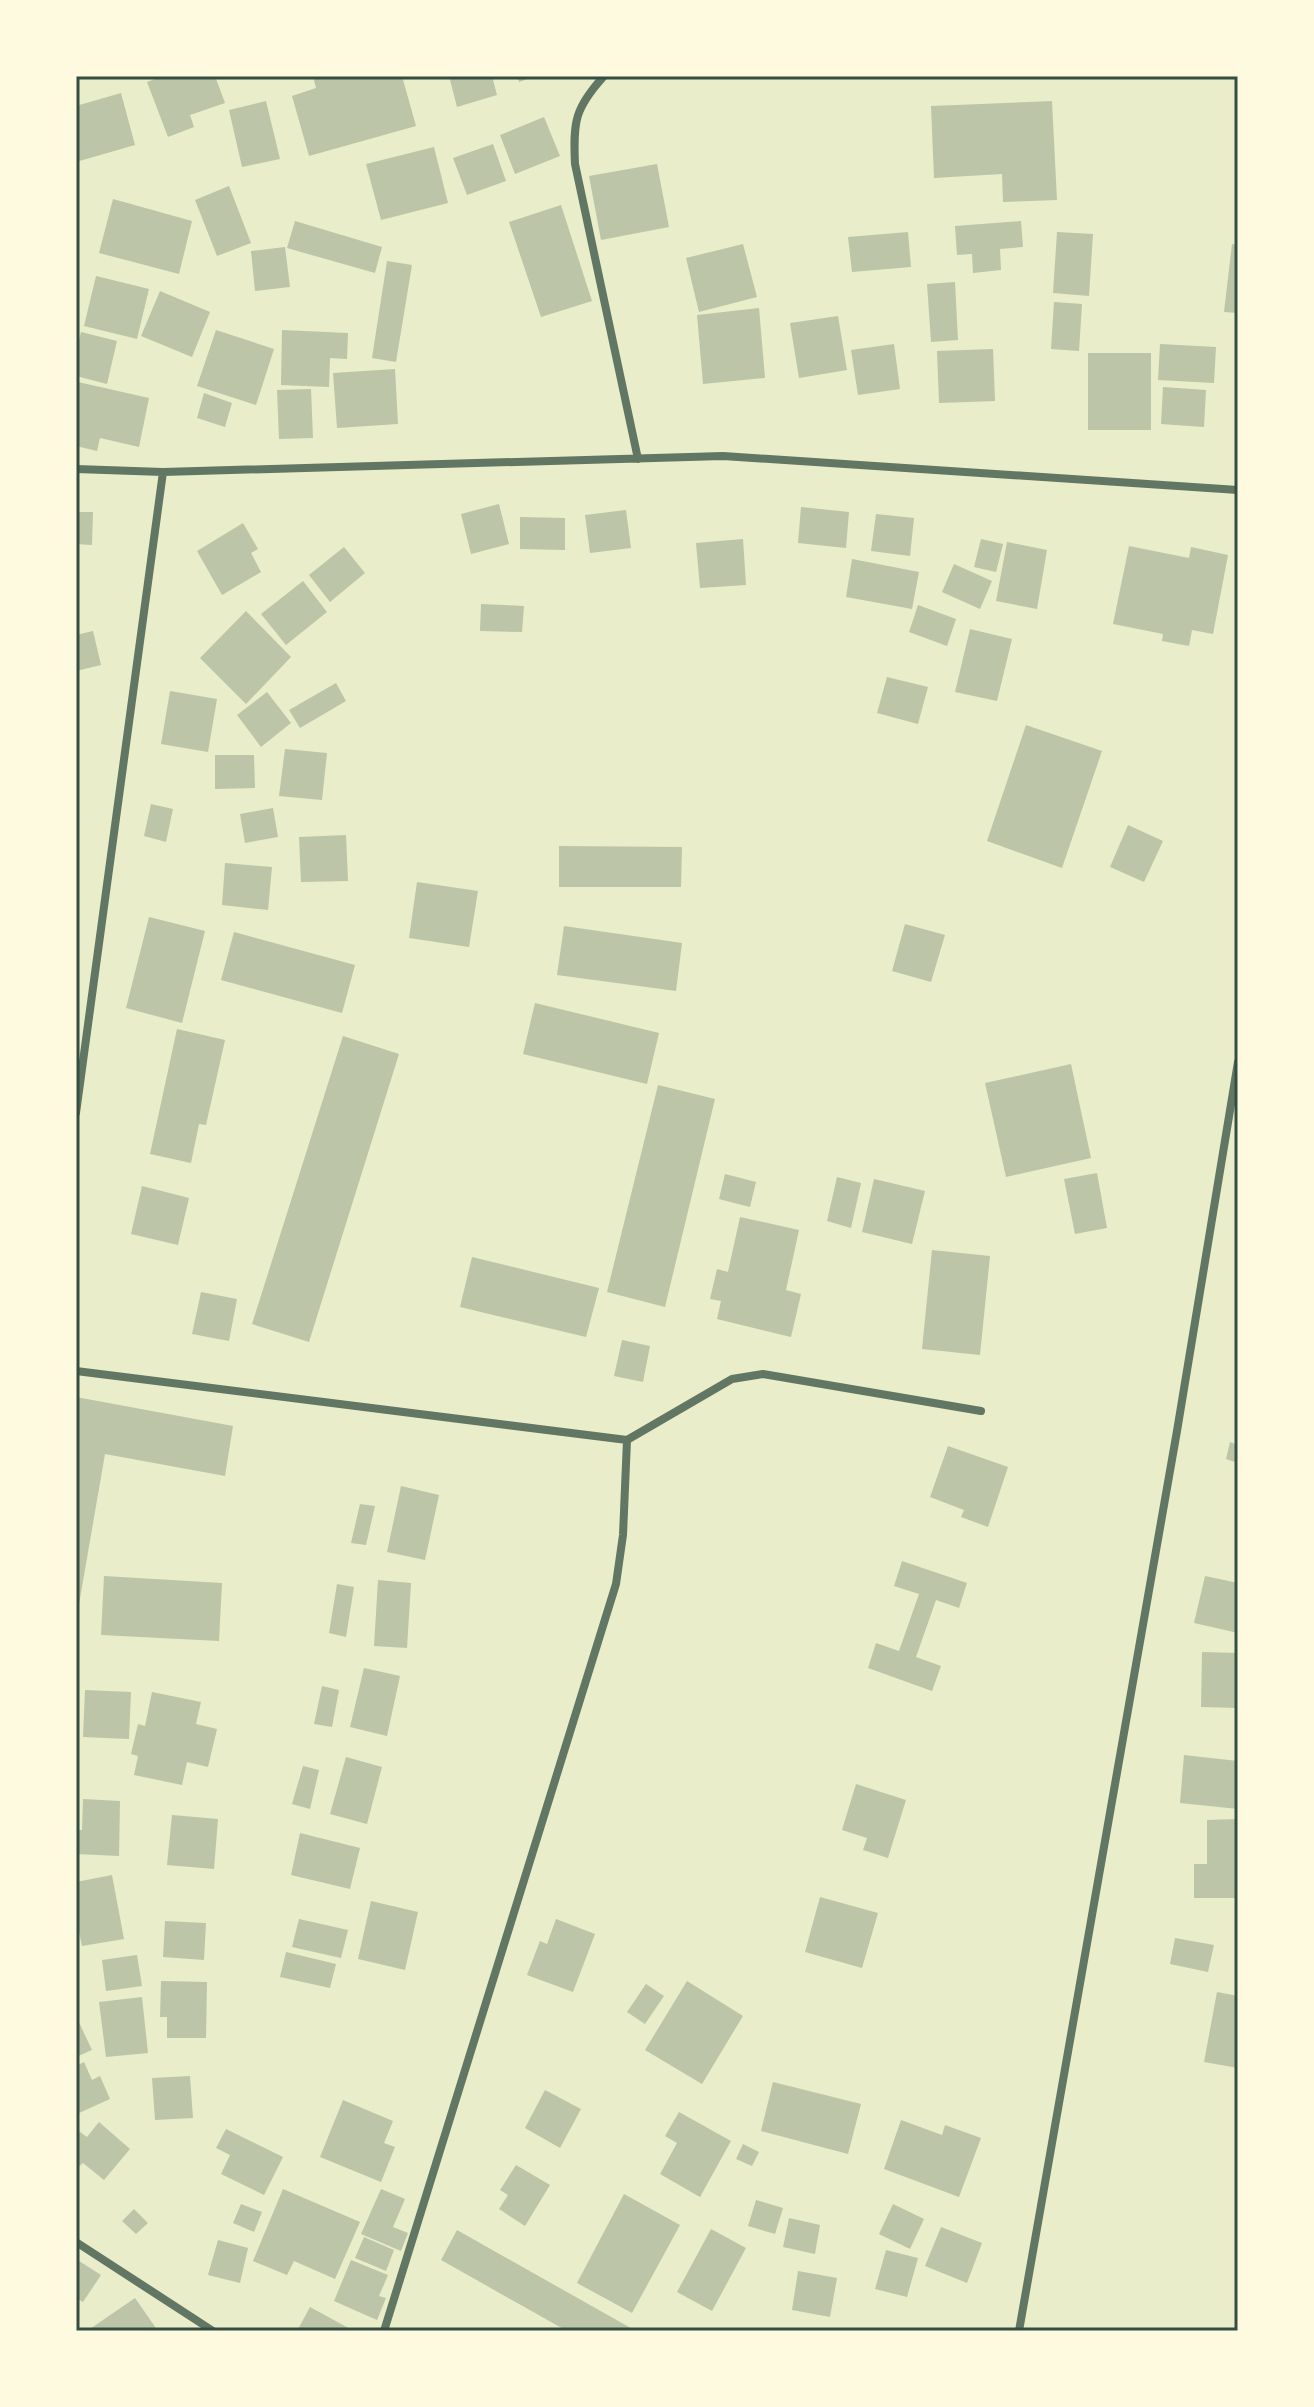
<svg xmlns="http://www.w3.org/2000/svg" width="1314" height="2407" font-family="Poppins,sans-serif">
	<rect width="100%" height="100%" fill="#e9edc9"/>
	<!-- building -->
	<path fill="#bcc5a7" d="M163 76H215L225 103 190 115 194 127 168 137 147 82Z
		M313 76H402L416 126 309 156 292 96 316 88Z
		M449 76H492L497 95 457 107Z
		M517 76H536L519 82Z
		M121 93 135 145 76 162V106Z
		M266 101 280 159 242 167 229 110Z
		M1052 101 1057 200 1003 202 1002 174 934 178 931 106Z
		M544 117 560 156 515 174 500 135Z
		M493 144 506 181 467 195 453 158Z
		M434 147 448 203 381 220 366 164Z
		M657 164 669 227 601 240 589 176Z
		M229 186 251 243 217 256 195 200Z
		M113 199 192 221 179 274 99 253Z
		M561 205 592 301 541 317 509 222Z
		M295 221 382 247 375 273 287 248Z
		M1021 221 1023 247 1000 249 1001 270 973 273 972 254 957 255 955 226Z
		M908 232 911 267 852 272 848 237Z
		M1057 232 1093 234 1089 296 1053 293Z
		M743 244 757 297 699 312 686 258Z
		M1232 244 1238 245V313L1224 312Z
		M285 247 290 287 255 291 251 251Z
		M387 261 412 265 396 362 372 358Z
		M96 276 149 289 137 339 84 326Z
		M955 282 958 340 931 342 927 284Z
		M160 291 210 312 192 357 141 336Z
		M1054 302 1082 304 1079 351 1051 349Z
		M759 308 765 378 703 384 697 315Z
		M838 316 847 370 799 378 790 323Z
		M216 330 274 349 256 405 197 386Z
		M282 330 348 333 347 359 330 358 329 387 281 385Z
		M81 332 117 341 107 384 76 376V353Z
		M894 344 900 389 858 395 851 350Z
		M1160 344 1216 347 1214 383 1158 380Z
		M993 349 995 401 939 403 937 351Z
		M1088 353H1151V430H1088Z
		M395 369 398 424 337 428 333 373Z
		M78 382 149 398 139 447 100 438 97 451 76 446Z
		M1163 387 1206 390 1204 427 1161 424Z
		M311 389 313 438 279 439 277 390Z
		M204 393 232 403 225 427 197 418Z
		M499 504 509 544 471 554 461 514Z
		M801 507 849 512 846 548 798 543Z
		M626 510 631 548 590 553 585 515Z
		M76 512H93L92 545 76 544Z
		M876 514 914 518 910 556 871 551Z
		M520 517 565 518V550L520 549Z
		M243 523 258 549 251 553 261 572 222 595 197 551Z
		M743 539 746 585 700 588 696 543Z
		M981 539 1003 544 996 572 974 567Z
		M1007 542 1047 550 1037 609 996 601Z
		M1129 546 1189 558 1191 547 1228 555 1213 634 1192 630 1189 646 1162 641 1163 634 1113 624Z
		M344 547 365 573 330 602 309 575Z
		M852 559 919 572 912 609 846 597Z
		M954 564 992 581 980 609 942 592Z
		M303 581 327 612 286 645 261 614Z
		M481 604 524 606 522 632 480 631Z
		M918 605 956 619 947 646 909 632Z
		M246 611 291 657 246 704 200 658Z
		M970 629 1012 639 997 701 955 692Z
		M93 631 101 665 76 671V635Z
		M887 677 928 687 918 724 877 713Z
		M336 683 346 701 300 728 289 710Z
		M170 691 217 699 208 752 161 744Z
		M267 692 291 723 261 747 237 715Z
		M1026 725 1102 751 1062 868 987 841Z
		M285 749 327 753 322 800 279 796Z
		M215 755H254L255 788 215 789Z
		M151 804 173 809 166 842 144 836Z
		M273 808 278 837 245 843 240 814Z
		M1128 825 1163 841 1144 882 1110 867Z
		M346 835 348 881 301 882 299 837Z
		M559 846 682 847 681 887H559Z
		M225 863 272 867 268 910 222 905Z
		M417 882 478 891 469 947 409 938Z
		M149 917 205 931 182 1023 126 1008Z
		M905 924 945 935 931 982 892 971Z
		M564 926 682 943 676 991 557 975Z
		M234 932 355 965 342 1013 221 980Z
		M535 1003 659 1033 647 1084 523 1054Z
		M177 1029 225 1040 206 1125 199 1124 191 1163 150 1154Z
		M343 1036 399 1054 309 1342 252 1324Z
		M1071 1064 1091 1158 1006 1177 985 1083Z
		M658 1085 715 1099 665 1307 607 1292Z
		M1097 1173 1107 1228 1075 1234 1064 1179Z
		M725 1174 756 1182 750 1207 719 1199Z
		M837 1177 861 1183 851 1228 827 1221Z
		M874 1179 925 1191 912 1244 862 1232Z
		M142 1186 189 1198 178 1245 131 1234Z
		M740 1217 799 1230 786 1290 801 1294 791 1337 717 1319 721 1301 710 1299 717 1269 728 1272Z
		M932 1250 990 1256 980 1355 922 1349Z
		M472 1257 599 1288 586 1337 460 1307Z
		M201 1292 237 1299 229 1341 192 1334Z
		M622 1340 650 1346 643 1382 614 1376Z
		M76 1397 233 1426 225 1476 105 1454 78 1610Z
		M1230 1442 1238 1445V1463L1226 1459Z
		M948 1446 1008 1467 988 1527 961 1517 964 1510 930 1497Z
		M401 1486 439 1495 425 1560 387 1552Z
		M360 1504 375 1506 366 1545 351 1543Z
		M902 1561 967 1583 959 1608 936 1600 916 1657 941 1666 932 1691 868 1668 876 1643 899 1651 919 1594 894 1586Z
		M104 1576 222 1583 219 1641 101 1635Z
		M1205 1576 1238 1583V1633L1194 1623Z
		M378 1580 411 1583 407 1648 374 1646Z
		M337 1584 354 1587 346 1637 329 1633Z
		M1202 1652 1238 1653V1708L1201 1707Z
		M364 1668 400 1676 387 1736 350 1727Z
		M322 1686 339 1690 332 1727 314 1724Z
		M85 1690 131 1692 129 1739 83 1737Z
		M152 1692 201 1702 196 1724 217 1729 208 1767 187 1762 182 1785 134 1775 138 1756 131 1754 138 1724 145 1726Z
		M1184 1755 1238 1761V1809L1180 1803Z
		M346 1757 382 1767 367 1824 330 1814Z
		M303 1766 319 1770 310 1809 292 1804Z
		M856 1784 906 1800 888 1858 863 1850 867 1838 842 1830Z
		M83 1799 120 1801 119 1856 76 1854V1830H82Z
		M172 1815 218 1819 214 1869 167 1865Z
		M1238 1819V1898H1194V1864H1207V1820Z
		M300 1833 360 1848 350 1889 291 1875Z
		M112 1875 124 1939 82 1946 76 1917V1882Z
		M820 1897 878 1913 862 1968 805 1952Z
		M371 1901 418 1912 405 1970 358 1959Z
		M299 1919 348 1930 341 1958 292 1947Z
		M556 1919 595 1934 573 1992 527 1975 540 1941 547 1944Z
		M165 1921 206 1923 204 1960 163 1957Z
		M1175 1938 1214 1945 1208 1972 1170 1964Z
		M286 1952 336 1964 330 1988 280 1977Z
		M137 1955 142 1986 106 1991 102 1960Z
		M161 1981 207 1982 206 2038H167V2017H160Z
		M687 1981 743 2016 702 2084 645 2050Z
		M646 1984 664 1996 645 2024 627 2012Z
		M1217 1992 1238 1996V2068L1204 2062Z
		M142 1997 148 2053 106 2057 99 2002Z
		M76 2016 92 2050 76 2057Z
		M84 2062 92 2080 100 2076 110 2099 79 2113 76 2066Z
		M190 2076 193 2118 155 2120 152 2078Z
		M773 2082 861 2104 848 2154 761 2131Z
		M545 2090 581 2109 560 2148 525 2128Z
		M343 2100 393 2121 384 2143 395 2147 381 2182 320 2157Z
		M679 2112 731 2141 700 2197 660 2174 677 2143 665 2136Z
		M901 2120 942 2135 945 2125 981 2138 959 2197 884 2169Z
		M99 2122 130 2149 104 2180 83 2163 76 2169V2129L87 2137Z
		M226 2129 283 2157 264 2195 221 2174 230 2155 216 2148Z
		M743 2144 759 2152 752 2166 736 2159Z
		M516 2165 550 2185 525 2226 499 2209 508 2195 500 2190Z
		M283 2189 360 2222 335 2279 294 2261 287 2275 253 2261Z
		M381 2189 405 2199 393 2227 408 2233 401 2251 361 2234Z
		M624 2194 680 2225 632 2313 577 2283Z
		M756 2200 783 2208 775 2234 748 2226Z
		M241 2204 262 2212 254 2232 233 2223Z
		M893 2204 924 2219 910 2249 879 2234Z
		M134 2209 148 2223 136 2234 122 2221Z
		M789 2218 820 2225 815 2254 783 2247Z
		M941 2227 982 2243 967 2283 925 2266Z
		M711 2229 746 2248 712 2311 677 2292Z
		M457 2230 636 2331H567L441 2260Z
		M364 2237 394 2250 386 2271 355 2258Z
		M218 2240 248 2248 240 2283 208 2275Z
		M886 2250 918 2258 907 2297 875 2289Z
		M76 2259 101 2275 83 2302 76 2298Z
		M351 2260 388 2275 379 2296 386 2298 377 2320 334 2301Z
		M798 2271 837 2278 830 2317 792 2310Z
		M135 2298 158 2331H87Z
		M310 2307 354 2331H297Z"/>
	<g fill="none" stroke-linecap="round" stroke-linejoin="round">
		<!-- minor -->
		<path stroke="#617663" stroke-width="8" d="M604 76C575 108 573 121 575 164L638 459
			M76 469 163 472 723 456 1238 490
			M76 1113 163 472
			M76 1371 627 1440 732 1379 763 1374 981 1411
			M76 2242 213 2331
			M384 2331 616 1584 623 1535 627 1440
			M1019 2331 1177 1431 1238 1062"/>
	</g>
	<!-- border -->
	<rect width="1314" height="2407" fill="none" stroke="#fefae0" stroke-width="156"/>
	<rect x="78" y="78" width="1158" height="2251" fill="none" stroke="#344e41" stroke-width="3"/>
</svg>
